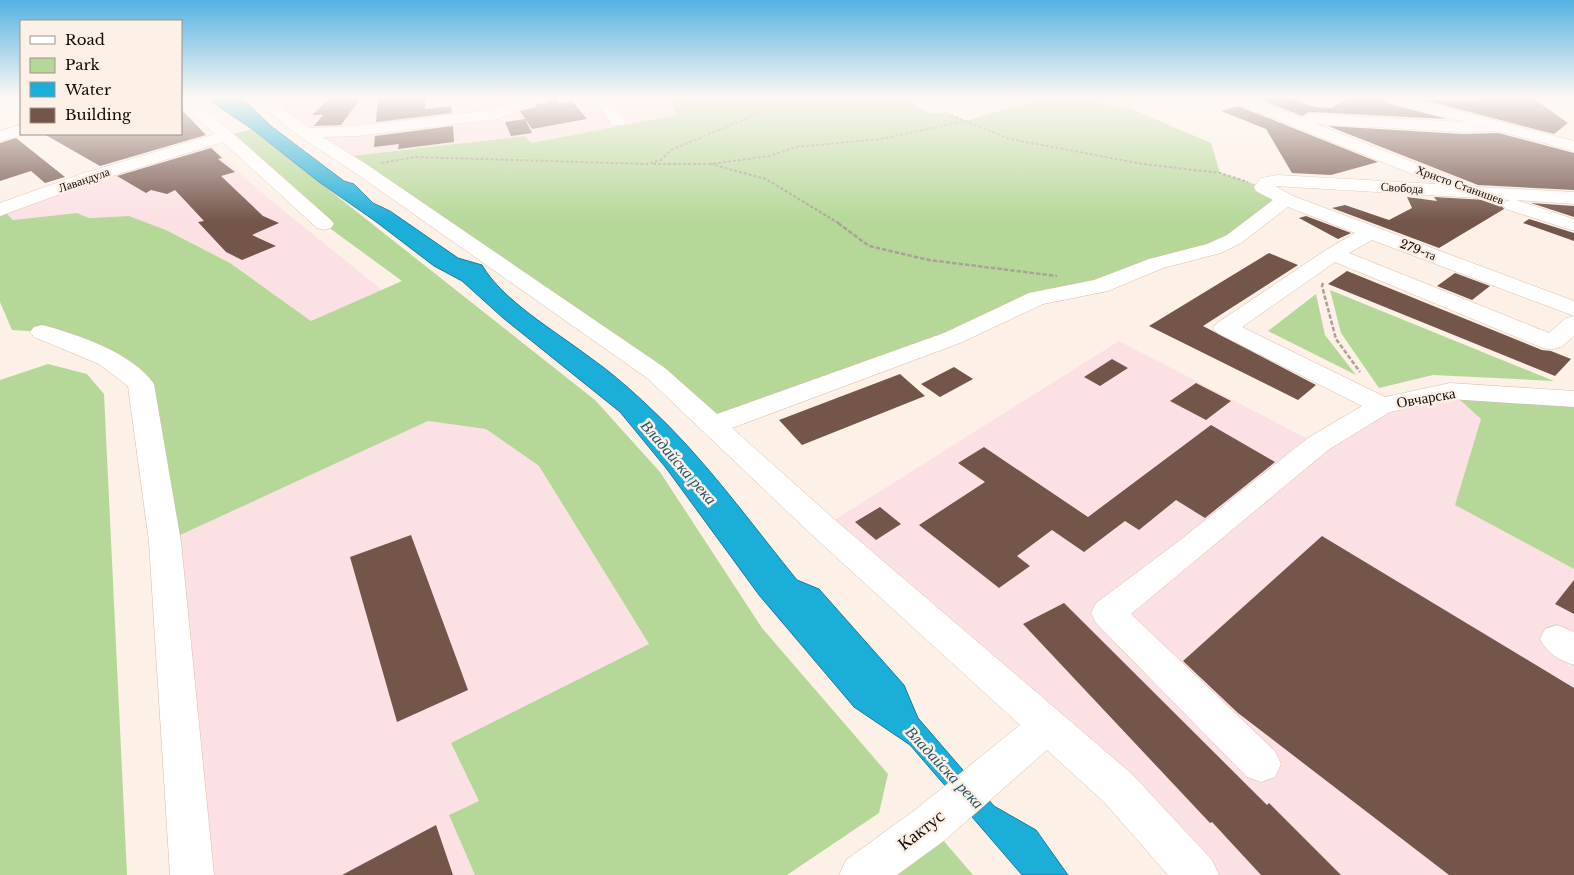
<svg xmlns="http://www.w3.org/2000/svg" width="1574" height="875" font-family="'Libre Baskerville',serif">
	<rect width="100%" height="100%" fill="#fcf0e7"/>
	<!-- industrial -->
	<path fill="#fce1e4" d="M259 98H670L678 115 530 143 524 136 342 157Z
		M211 145 245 178 279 207 382 290 311 321 230 263 166 230 129 216 89 218 77 213 13 220 7 214 78 184Z
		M1119 341 1318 444 1382 406 1450 391 1482 419 1455 505 1574 569V875H1197L823 527Z
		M428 421 486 429 539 466 649 644 451 743 480 801 450 815 475 875H192L165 542Z"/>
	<!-- green -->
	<path fill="#b5d898" d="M670 98H912L965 121 1044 98H1078L1131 109 1211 143 1220 173 1263 187 1286 200 1234 239 1067 291 714 425 342 157 525 136 531 143 677 115Z
		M252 129 595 400 660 472 762 628 888 774 879 813 787 875H475L449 815 479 801 451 743 649 644 539 466 486 429 428 421 165 542 141 384 42 332 12 330 0 302V216L7 214 13 220 77 213 89 218 129 216 166 230 230 263 311 321 402 281 324 224 226 136Z
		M1330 290 1554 381 1433 375 1379 388 1341 333Z
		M1316 294 1325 335 1356 375 1268 331Z
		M48 364 87 374 104 394 127 875H0V380Z
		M1450 391 1574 399V569L1455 505 1481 419Z
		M930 825 973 875H861Z"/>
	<!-- water -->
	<path fill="#1aaed8" stroke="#187c98" d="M206 98H242L271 126 344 181 354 184 373 203 390 211 458 258 482 265C502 300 555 331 588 356 608 370 628 387 646 404 703 456 749 521 797 580L819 589 904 685 918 718 994 806 1036 830 1068 875H1022L910 745 854 707 759 595 666 468 620 412 503 318 462 281 434 266 375 221 319 182 252 129Z"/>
	<!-- building -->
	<path fill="#74554a" d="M330 98H361L341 125 314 126 323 115H312Z
		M378 98H425V109L451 106 452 113 376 122Z
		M551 98H556L559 103 572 101 587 119 532 129 520 111 537 107 536 104 546 103Z
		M1263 98H1289L1316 107 1331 108 1350 98H1377L1383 99 1387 103 1447 119 1309 112 1302 116 1259 99Z
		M1476 98H1533L1568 123 1554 134 1424 100H1479Z
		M1238 106 1378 162 1331 175 1292 173 1266 129 1221 111Z
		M181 109 206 135 100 166 44 134H181Z
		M525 119 532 133 511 136 505 122Z
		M453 126 454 142 398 149 399 144 374 147 375 136Z
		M1328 126 1463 134 1498 133 1574 153V190L1478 185Z
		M16 138 65 177 45 183 31 171 0 181V143Z
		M211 148 222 158 218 159 235 172 221 176 263 216 279 223 252 235 276 246 242 260 226 252 198 222 204 221 175 190 167 194 151 190 146 193 117 176Z
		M1407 197 1437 201 1434 197 1503 201 1501 205 1504 209 1439 248 1332 208 1345 205 1389 220 1412 208Z
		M1531 203 1574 206V217Z
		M1306 216 1351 233 1338 239 1299 218Z
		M1529 219 1574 233V241L1523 223Z
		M1269 253 1298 265 1203 326 1316 385 1298 400 1149 326Z
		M1347 271 1542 350 1551 351 1571 359 1555 376 1328 284Z
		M1455 273 1490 286 1472 300 1437 286Z
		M1112 359 1128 368 1100 386 1084 377Z
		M954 367 973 379 940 397 921 384Z
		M900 374 925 396 802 445 779 420Z
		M1196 383 1231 401 1206 420 1170 401Z
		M1211 425 1275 462 1205 518 1176 500 1139 530 1125 521 1084 552 1052 530 1017 556 1030 566 999 588 919 525 985 482 958 463 984 447 1088 517Z
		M880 507 901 524 876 540 855 522Z
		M411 535 468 690 397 722 350 557Z
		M1322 536 1574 688V875H1449L1238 713 1183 661Z
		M1574 580V614L1555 604Z
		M1064 603 1267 805 1269 803 1341 875H1261L1212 822 1210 823 1023 624Z
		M436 825 453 875H342Z"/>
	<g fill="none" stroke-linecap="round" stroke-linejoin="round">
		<!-- minor casing -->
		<g stroke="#d9bba6" stroke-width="1">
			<path id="minor" d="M181 98H193L331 220 334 224 331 228 324 230 317 228 223 142 96 181 0 216V203L84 173 215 134 181 104Z
				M251 98H269L309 128 356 126 494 110 519 98H549L546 101 532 103 498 119 356 136 323 137 366 164 665 368 717 414 944 333 1029 293 1094 280 1149 259 1207 244 1227 235 1273 200 1256 191 1254 187 1261 178 1277 175 1437 184 1231 101 1228 98H1250L1302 118 1309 114 1465 122 1387 101 1384 98H1410L1574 141V151L1498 131 1463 132 1316 124 1459 180 1461 186 1574 192V204L1516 200 1574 219V231L1506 209 1503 205 1506 201 1511 200 1275 186 1293 196 1574 301V316L1372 240 1349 253 1549 333 1566 318 1574 316V336C1564 345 1558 352 1543 348L1335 262 1242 327 1385 397 1450 383 1574 391V407L1450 399 1390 412 1328 450 1131 614 1275 751 1281 764 1275 777 1261 782 1247 777 1096 623 1091 613 1096 603 1179 541 1308 438 1362 406 1217 333 1213 328 1217 323 1326 250 1355 233 1288 207 1241 243 1221 253 1163 268 1108 291 1043 304 960 343 732 428 834 519 1133 775 1212 860 1219 875H1168L1105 803 1047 750 945 840 897 875H839L846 860 915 810 1020 725 812 535 647 378 354 172 299 136Z
				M594 98H610L626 122 624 125H612Z
				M904 98C918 98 936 98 945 110L943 113C930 116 917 106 907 101Z
				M21 125V134H26L0 141V131Z
				M42 325C77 334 133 353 154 384L181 542 214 875H170L149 542 128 386 99 364 34 337 30 332 34 327Z
				M1557 625 1574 632V665C1559 660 1547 653 1540 639L1545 629Z"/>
		</g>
		<!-- path-far1 -->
		<path stroke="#aca099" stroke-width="2" stroke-dasharray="3 2" stroke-linecap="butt" d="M879 98 899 108
			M951 115 1010 139 1143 164 1220 173 1248 182
			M381 163 416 157 647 164 661 160 671 150 759 113 780 98
			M653 164H710L769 156 796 147 881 139 965 121
			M710 164 766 179 840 224"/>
		<!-- path -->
		<path stroke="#aca099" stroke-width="2.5" stroke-dasharray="4.5 2" stroke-linecap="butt" d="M838 223 869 246 929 260 1057 276
			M1323 283 1322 286 1336 339 1360 372"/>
		<!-- minor -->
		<use href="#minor" fill="#fff" fill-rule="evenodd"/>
	</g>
	<!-- sky -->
	<linearGradient id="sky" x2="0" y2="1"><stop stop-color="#55b2e2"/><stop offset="0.44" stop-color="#fef8f4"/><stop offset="1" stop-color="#fef8f4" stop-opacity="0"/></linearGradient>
	<rect width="1574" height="221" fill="url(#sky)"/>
	<g text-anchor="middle" stroke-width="5" stroke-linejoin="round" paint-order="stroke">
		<!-- far-street labels -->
		<g font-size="12" fill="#130904" stroke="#fcf0e7">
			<text transform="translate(84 180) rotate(-19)" y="4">Лавандула</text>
			<text transform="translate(1460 185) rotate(20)" y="4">Христо Станишев</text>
			<text transform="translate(1402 188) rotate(4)" y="4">Свобода</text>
			<text transform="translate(1418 250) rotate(21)" y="4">279-та</text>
		</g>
		<!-- street labels -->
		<g font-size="15" fill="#130904" stroke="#fcf0e7">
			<text transform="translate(1426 398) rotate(-10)" y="5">Овчарска</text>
		</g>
		<!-- water labels -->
		<g font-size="16" font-style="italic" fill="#225769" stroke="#fcf0e7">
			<text transform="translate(679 462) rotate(49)" y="6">Владайска река</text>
			<text transform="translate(945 767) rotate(47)" y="6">Владайска река</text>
		</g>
		<!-- near-street labels -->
		<g font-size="18" fill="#130904" stroke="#fcf0e7">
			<text transform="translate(921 830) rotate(-38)" y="6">Кактус</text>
		</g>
	</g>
	<!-- legend -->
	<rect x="20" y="20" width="162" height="115" fill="#fcf0e7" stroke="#9f948c"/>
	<rect x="30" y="36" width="25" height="8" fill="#ffffff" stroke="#9f948c"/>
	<text x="65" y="45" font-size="15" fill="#130904">Road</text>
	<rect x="30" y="58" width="25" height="15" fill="#b5d898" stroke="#9f948c"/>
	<text x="65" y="70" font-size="15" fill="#130904">Park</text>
	<rect x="30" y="82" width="25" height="15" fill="#1aaed8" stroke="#9f948c"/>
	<text x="65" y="95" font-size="15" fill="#130904">Water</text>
	<rect x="30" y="108" width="25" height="15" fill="#74554a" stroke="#9f948c"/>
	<text x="65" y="120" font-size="15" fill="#130904">Building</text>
</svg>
